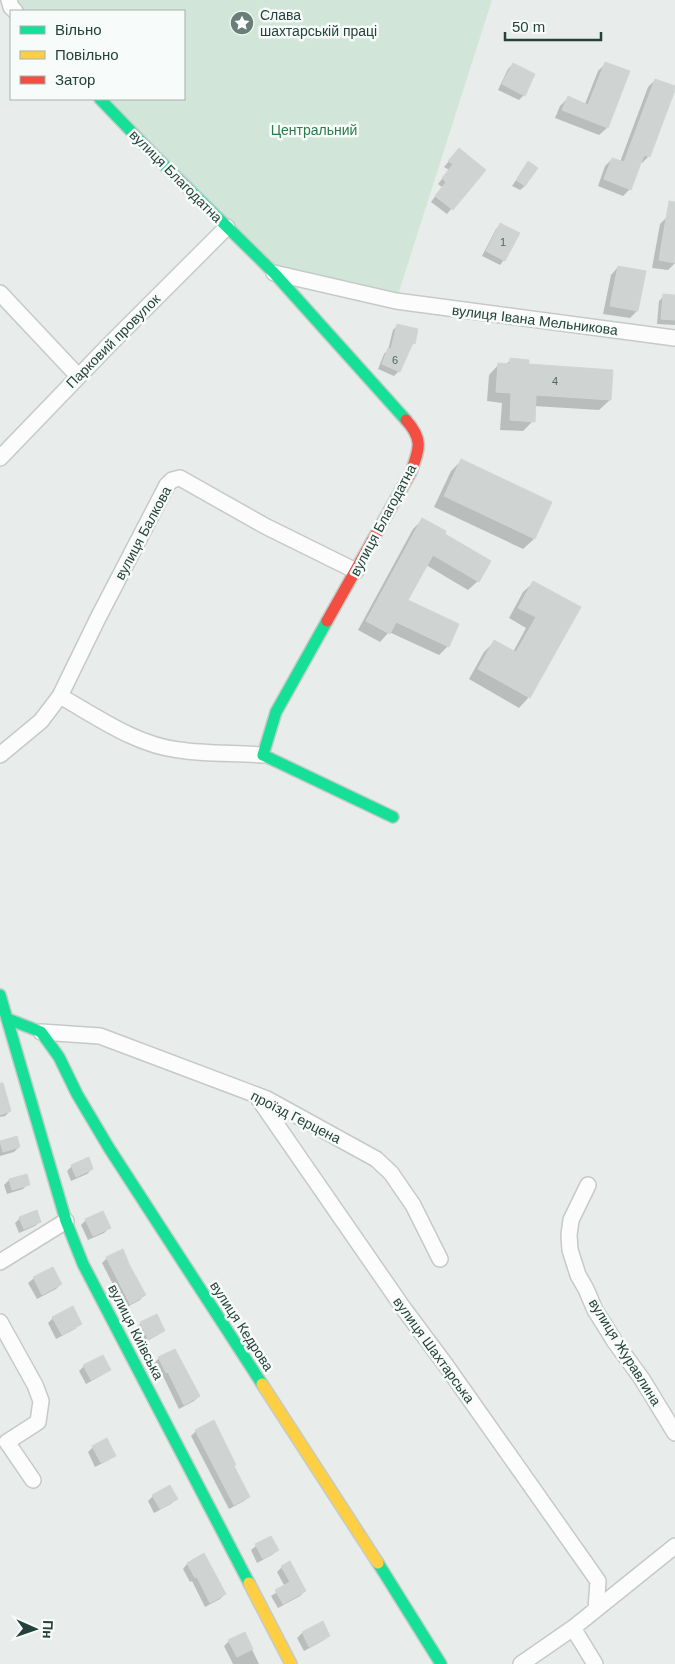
<svg xmlns="http://www.w3.org/2000/svg" width="675" height="1664" font-family="Helvetica,sans-serif">
	<rect width="100%" height="100%" fill="#e8edeb"/>
	<!-- green -->
	<path fill="#d1e6d8" d="M9 0H492L396 301 274 273 100 99H184V11H15Z"/>
	<!-- shadow -->
	<path fill="#0003" d="M606 63 607 128 599 135 555 118 560 106 568 98 585 104 598 71Z
		M513 64 524 95 519 100 498 90 508 69Z
		M655 80 649 156 642 163H640L630 189 623 196 598 186 605 166 612 159 620 162 648 87Z
		M454 155 484 170 447 214 431 202 442 187 438 184 449 170 444 167Z
		M528 163 525 186 520 190 512 186Z
		M668 216 675 218V263L668 270 652 268 660 224Z
		M501 224 504 260 500 265 482 256 496 229Z
		M618 267 637 311 630 318 603 314 611 275Z
		M664 296 675 297V325L657 324 659 301Z
		M398 325 417 330 413 343 410 347 399 371 394 376 378 369 384 354 388 350 393 330Z
		M511 360 527 365 610 400 599 410 534 406 533 421 523 431 500 430 502 403 487 401 489 375 499 364 505 365Z
		M462 460 551 503 534 539 523 549 434 507 451 471Z
		M422 520 489 562 478 581 468 590 426 565 407 601 448 646 439 655 389 632 380 642 358 630 413 529Z
		M534 582 579 608 529 697 519 708 469 679 484 652 494 642 513 652 526 628 509 618 523 592Z
		M0 1097 10 1111 5 1116 0 1117Z
		M0 1142 19 1147 14 1152 0 1156Z
		M72 1166 92 1169 87 1174 71 1181 67 1171Z
		M9 1180 28 1184 23 1189 7 1194 4 1185Z
		M20 1218 40 1221 35 1226 19 1233 15 1223Z
		M86 1220 109 1228 104 1233 88 1240 81 1225Z
		M107 1258 144 1295 140 1300 125 1308 102 1263Z
		M53 1268 61 1284 56 1289 37 1299 28 1283 33 1279Z
		M156 1316 163 1330 158 1335 143 1343 136 1328 141 1323Z
		M53 1318 80 1324 75 1329 56 1339 48 1323Z
		M159 1358 199 1396 194 1401 179 1409 163 1376 161 1377 154 1363Z
		M84 1366 109 1369 104 1374 86 1384 79 1371Z
		M196 1431 232 1467 249 1496 244 1501 229 1509 191 1436Z
		M93 1447 114 1455 109 1460 95 1467 88 1452Z
		M170 1487 176 1499 171 1504 154 1513 148 1501 153 1496Z
		M270 1538 277 1550 272 1555 257 1563 251 1550 256 1546Z
		M204 1555 225 1594 220 1599 205 1607 192 1581 190 1582 183 1569 187 1564Z
		M282 1567 305 1591 300 1596 278 1608 271 1596 285 1587 277 1572Z
		M322 1622 329 1636 324 1640 304 1651 297 1638 302 1633Z
		M244 1633 259 1664H233L224 1646 229 1641Z"/>
	<!-- building -->
	<path fill="#cfd4d2" stroke="#d1d6d4" d="M605 62 630 71 608 128 562 110 568 96 588 105Z
		M513 63 535 74 525 96 502 84Z
		M655 79 675 86V90L650 157 644 155 631 190 604 179 612 158 624 162Z
		M459 148 486 170 453 210 435 196 446 182 442 178 453 164 448 161Z
		M528 161 538 168 525 186 516 180Z
		M669 201 675 202V263L659 260Z
		M500 223 520 233 505 261 486 251Z
		M618 266 646 271 638 311 610 306Z
		M663 294 675 295V320L661 319Z
		M397 324 418 329 415 344 413 343 400 372 382 364 388 348 391 349Z
		M510 358 529 360V364L613 370 611 400 536 395 535 422 510 420 511 393 496 392 498 363 510 364Z
		M461 459 552 502 535 539 444 496Z
		M422 518 446 531 445 534 491 561 479 582 433 555 408 600 459 624 449 647 396 622 390 634 366 621Z
		M533 581 581 607 530 698 478 669 494 640 516 652 536 617 518 608Z
		M0 1083H3L11 1111 0 1115Z
		M17 1136 20 1147 3 1152 0 1141Z
		M89 1157 93 1169 76 1177 71 1165Z
		M27 1174 30 1185 12 1190 9 1179Z
		M37 1210 41 1222 24 1229 19 1217Z
		M103 1211 111 1228 93 1236 85 1219Z
		M123 1249 129 1264 146 1295 130 1304 106 1257Z
		M53 1267 62 1284 42 1295 33 1277Z
		M73 1306 82 1324 62 1335 52 1317Z
		M157 1314 165 1331 148 1339 140 1322Z
		M175 1349 200 1396 184 1405 168 1372 166 1373 158 1357Z
		M103 1355 111 1370 91 1380 83 1365Z
		M214 1420 236 1465 234 1466 250 1497 234 1505 195 1430Z
		M107 1438 116 1456 101 1463 92 1446Z
		M170 1485 178 1499 160 1509 152 1495Z
		M271 1536 279 1550 263 1559 255 1544Z
		M204 1553 226 1594 210 1603 197 1577 195 1578 187 1563Z
		M290 1561 306 1591 283 1604 275 1590 290 1582 281 1566Z
		M323 1621 330 1636 309 1647 302 1632Z
		M245 1632 253 1649 237 1657 228 1640Z"/>
	<g fill="none" stroke-linecap="round" stroke-linejoin="round">
		<!-- street casing -->
		<g stroke="#c5cac8" stroke-width="18">
			<path id="street" d="M9 0 11 7 15 11
				M274 273 396 301 675 338
				M0 293 78 376
				M0 458 109 345 227 227
				M60 696C97 717 136 745 179 750 206 754 235 753 263 755
				M0 755 41 721 60 696 98 618 167 485 172 480 180 478 265 526 356 571
				M41 1032 100 1036 267 1099 376 1159 391 1173 413 1205 440 1259
				M256 1095 404 1309 445 1364 598 1581 596 1609
				M588 1185 571 1220 569 1235 570 1250 578 1275 586 1289 595 1310 615 1342 642 1379 675 1433
				M0 1262 66 1221
				M0 1322 35 1385 41 1401 38 1422 7 1442 33 1480
				M573 1628 595 1664
				M521 1664 573 1628 675 1546"/>
		</g>
		<!-- fast casing -->
		<g stroke="#c3cbc8" stroke-width="14">
			<path id="fast" d="M100 99 154 155 274 273 406 420
				M327 621 276 712 263 755 393 817
				M0 995 66 1221 83 1264 249 1583
				M8 1019 41 1032 59 1057 77 1094 109 1148 262 1384
				M378 1563 441 1664"/>
		</g>
		<!-- slow casing -->
		<g stroke="#c3cbc8" stroke-width="14">
			<path id="slow" d="M262 1384 378 1563
				M249 1583 291 1664"/>
		</g>
		<!-- jam casing -->
		<g stroke="#c3cbc8" stroke-width="14">
			<path id="jam" d="M327 621 411 472C419 449 424 440 406 420"/>
		</g>
		<!-- street -->
		<use href="#street" stroke="#fcfcfc" stroke-width="15"/>
		<!-- fast -->
		<use href="#fast" stroke="#16e098" stroke-width="11"/>
		<!-- slow -->
		<use href="#slow" stroke="#ffcf43" stroke-width="11"/>
		<!-- jam -->
		<use href="#jam" stroke="#f24e42" stroke-width="11"/>
	</g>
	<!-- icons -->
	<defs>
		<g id="sight-disc" transform="scale(1.25)"><circle r="9.5" fill="#697e78" stroke="#f7fbf9"/><path d="M0-6L1.8-2.2L6-1.7L2.9 1.2L3.7 5.4L0 3.3L-3.7 5.4L-2.9 1.2L-6-1.7L-1.8-2.2Z" fill="#fff"/></g>
	</defs>
	<g fill-rule="evenodd">
		<use href="#sight-disc" x="242" y="23"/>
	</g>
	<g text-anchor="middle" stroke-width="5" stroke-linejoin="round" paint-order="stroke">
		<!-- number labels -->
		<g font-size="11" fill="#506761">
			<text x="503" y="246">1</text>
			<text x="395" y="364">6</text>
			<text x="555" y="385">4</text>
		</g>
		<!-- poi labels -->
		<g font-size="14" fill="#24423a" stroke="#f7fbf9" text-anchor="start">
			<text x="260" y="20">Слава<tspan x="260" dy="16">шахтарській праці</tspan></text>
		</g>
		<!-- park labels -->
		<g font-size="14" fill="#2d7a4b" stroke="#f7fbf9">
			<text x="314" y="135">Центральний</text>
		</g>
		<!-- street labels -->
		<g font-size="14" fill="#24423a" stroke="#f7fbf9">
			<text transform="translate(176 176) rotate(45)" y="5">вулиця Благодатна</text>
			<text transform="translate(535 320) rotate(7)" y="5">вулиця Івана Мельникова</text>
			<text transform="translate(113 341) rotate(-45)" y="5">Парковий провулок</text>
			<text transform="translate(383 520) rotate(-62)" y="5">вулиця Благодатна</text>
			<text transform="translate(143 533) rotate(-62)" y="5">вулиця Балкова</text>
			<text transform="translate(296 1117) rotate(27)" y="5">проїзд Герцена</text>
			<text transform="translate(242 1326) rotate(57)" y="5">вулиця Кедрова</text>
			<text transform="translate(136 1332) rotate(63)" y="5">вулиця Київська</text>
			<text transform="translate(434 1350) rotate(54)" y="5">вулиця Шахтарська</text>
			<text transform="translate(625 1352) rotate(58)" y="5">вулиця Журавлина</text>
		</g>
	</g>
	<!-- legend -->
	<rect x="10" y="10" width="175" height="90" fill="#f7fbf9" stroke="#a3b1ad"/>
	<rect x="20" y="26" width="25" height="8" fill="#16e098" stroke="#a3b1ad"/>
	<text x="55" y="35" font-size="15" fill="#24423a">Вільно</text>
	<rect x="20" y="51" width="25" height="8" fill="#ffcf43" stroke="#a3b1ad"/>
	<text x="55" y="60" font-size="15" fill="#24423a">Повільно</text>
	<rect x="20" y="76" width="25" height="8" fill="#f24e42" stroke="#a3b1ad"/>
	<text x="55" y="85" font-size="15" fill="#24423a">Затор</text>
	<!-- north arrow -->
	<g transform="translate(35 1629) rotate(92)" stroke="#f7fbf9" stroke-width="4" paint-order="stroke">
	<path d="M0-4L9 19L0 12L-9 19Z" fill="#24423a"/>
	<text y="-8" font-size="14" font-weight="bold" text-anchor="middle" fill="#24423a">Пн</text>
	</g>
	<!-- scale -->
	<path d="M505 32v8h96v-8" fill="none" stroke="#24423a" stroke-width="2.5"/>
	<text x="512" y="32" font-size="15" fill="#24423a" stroke="#f7fbf9" stroke-width="4" paint-order="stroke">50 m</text>
</svg>
